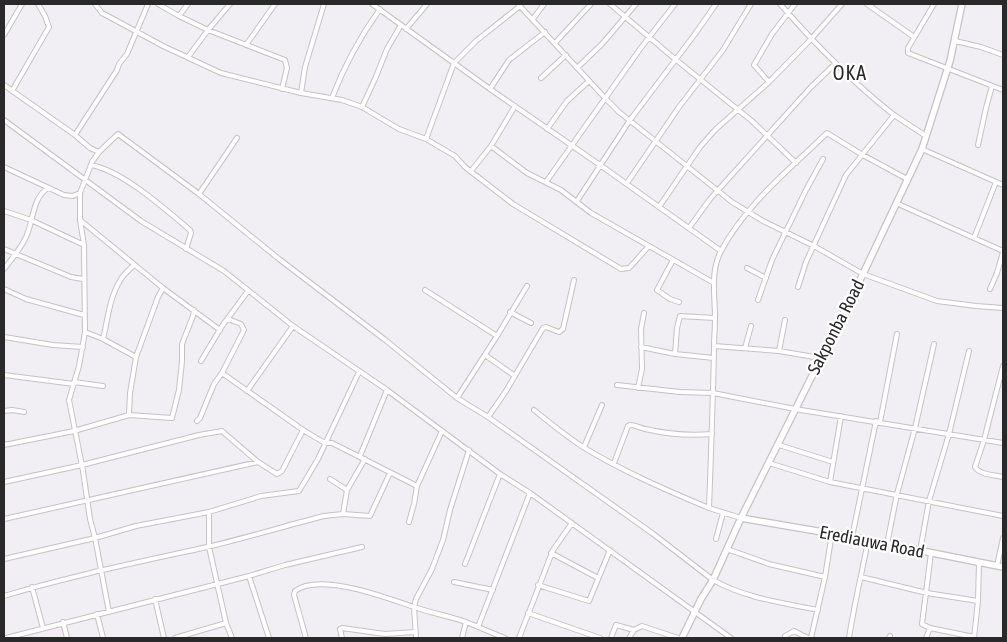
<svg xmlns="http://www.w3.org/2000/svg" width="1007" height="642" font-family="'Asap Condensed',sans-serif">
	<rect width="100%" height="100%" fill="#f1eff3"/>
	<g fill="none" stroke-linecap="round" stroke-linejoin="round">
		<!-- street casing -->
		<g stroke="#c5c2c6" stroke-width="6">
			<path id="street" d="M95 4 102 13 117 21 163 46 221 73 301 93 342 100 362 107 399 129 426 139 455 156 465 167 513 204 621 269 629 268 649 246
				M158 4 179 16 208 30 285 60 287 68 282 89
				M372 4 490 89 600 165 721 251
				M518 4 606 99 619 112 732 202 763 221 814 246 863 274 937 301 976 306 1003 308
				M610 4 675 59 752 121 796 163
				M780 4C815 44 852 82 894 115
				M867 4 914 37
				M934 4 908 48V53L1003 90
				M179 16 188 4
				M533 19 544 4
				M406 29 427 4
				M4 35 22 4
				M955 41 981 47 1003 55
				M555 43 591 4
				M246 45 275 4
				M188 57 208 30 230 4
				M578 67 602 44 636 4
				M541 78 566 55
				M769 82 754 65 772 34 795 4
				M4 85 75 135 90 148 99 152
				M490 89 509 60 545 32
				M12 91 49 27 45 16 38 4
				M301 93 305 67 324 4
				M332 98C344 66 360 37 380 9
				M362 107 375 79 387 49 401 25
				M4 120 141 221 224 271 293 326 387 390 500 474 530 493 731 638
				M547 129 567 101 589 81
				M75 135 117 70 119 64 127 54 148 4
				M426 139 454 63 476 41 520 6
				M978 145 986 108 992 86
				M491 146 527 173 561 190 591 213 714 283
				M922 149 1003 185
				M91 165C123 171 165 209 190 230L191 233 186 249
				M4 167 64 195 73 196 80 193
				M471 171 491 146 515 106
				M546 182 640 49 675 4
				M627 183 679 107 723 50 751 4
				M199 194 237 138
				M577 201 630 120 695 34 716 4
				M896 203 1003 251
				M659 207 700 147 715 130 769 82 812 38 842 4
				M4 211 31 220 84 245
				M80 220 163 288 220 330
				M689 228 710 199 811 87 835 64
				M974 238 996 182
				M4 249 71 277 83 279
				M673 260 657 290 670 299 679 302
				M747 268 766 278
				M4 269C12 259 21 248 26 237 34 220 32 198 48 188
				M798 287 806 262 846 175 894 115 926 136
				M4 289 26 299 84 315
				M990 289 997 273 1003 252
				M425 290 497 336
				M758 300 772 260 806 190 823 159
				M510 312 531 323
				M85 332 103 339 136 357
				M4 337 53 345 83 347
				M103 339C108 319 109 298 121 279 124 274 130 269 134 265
				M714 346 779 351 820 358
				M641 347 675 354 714 358
				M745 348 751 326
				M779 351 785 320
				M675 354 677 328 680 316 715 318
				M485 355 515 376
				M201 361 222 326 248 291
				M1003 366 984 440 975 467C980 475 994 475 1003 477
				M222 373 244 330 241 324 228 319
				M4 375 74 384
				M74 382 103 386
				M617 385 680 392 713 393 795 409 1003 443
				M638 388 642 369 641 329 644 313
				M247 391 293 326
				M457 398 497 336 527 286
				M534 410C550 423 566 436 583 447 622 471 666 490 709 508
				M4 411 12 410 24 412
				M129 415 130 393 136 357 158 297 163 288
				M488 417 506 391 543 328 546 327 559 332 563 329 574 280
				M197 421 200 418 214 384 222 373 303 430 325 443H332L350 452 417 486
				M880 422 897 334
				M4 445 74 431 129 415 172 418 179 390 182 361V344L193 316 194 310
				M779 445 833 462
				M584 447 602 405
				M360 456 387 390
				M614 463 628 426 630 425C635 425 640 428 645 429 667 434 690 436 712 434
				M769 463 830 482 1003 516
				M330 479 347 490
				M4 482 82 465 199 435 222 431 258 462 277 474 282 471 303 430
				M830 482 841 416
				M209 512V547L226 623 232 638
				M343 514 347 490 365 459
				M741 518 709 508C711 455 713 402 714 348 714 338 715 328 715 318 715 296 710 272 721 251 746 204 790 169 827 133L861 154 907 179
				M4 519 258 462
				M409 522 414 504 417 486 442 431
				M852 537 876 421
				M716 539 723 513
				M887 544 897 494 915 428 934 344
				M727 549 769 564 825 577
				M920 551 929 501 949 434 969 351
				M551 553 598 578
				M931 553 922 624 930 628 974 637
				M4 559 95 538 136 526 209 512 261 496 299 491 318 459 359 372
				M465 564 500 474
				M997 566 1003 538
				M249 576 269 638
				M861 577 927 593 978 601
				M454 582 493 590
				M538 585 589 601 610 550
				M32 587 43 628
				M4 596C70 576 139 562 207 547 246 538 285 526 324 516L343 514 370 516 390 473
				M155 599 164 638
				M109 612 95 538 90 519 83 471 69 400 79 366 85 332 84 245 80 220V193L92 162 99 152 118 134 199 194 279 259 384 339 457 398 488 417 652 533 713 580C745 598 783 603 818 610
				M528 613 600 638
				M97 614 103 638
				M63 622 67 638
				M478 627 530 493
				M785 636 794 631 808 638
				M6 638 249 576 285 565 362 547
				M175 638 226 623
				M306 638 294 595 295 591C320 572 387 598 414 607 431 613 449 616 466 622 479 627 492 633 505 638
				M342 638 340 629 342 628 385 634 415 632
				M416 638 414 607 416 599 432 569 443 540 450 510 469 450
				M462 638 466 622
				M519 638 553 550 572 523
				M611 638 616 625 634 630
				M629 638 634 630 642 626 678 638
				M811 638 825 577 832 533
				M849 638C854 605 862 573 868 540
				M889 638 890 636
				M926 638 930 628
				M974 638 978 601 979 562"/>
		</g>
		<!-- secondary casing -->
		<g stroke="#c5c2c6" stroke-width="8">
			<path id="secondary" d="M741 518 852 537 1003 567
				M682 638 701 599 713 580 741 518 863 274 922 149 950 61 962 4"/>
		</g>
		<!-- street -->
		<use href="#street" stroke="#fff" stroke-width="4"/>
		<!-- secondary -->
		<use href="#secondary" stroke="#fff" stroke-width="5.5"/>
	</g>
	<g text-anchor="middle" stroke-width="4.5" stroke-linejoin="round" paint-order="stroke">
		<!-- street labels -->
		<g font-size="18" fill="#2a292a" stroke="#fff">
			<text transform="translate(836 327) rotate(-63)" y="6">Sakponba Road</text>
			<text transform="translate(872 542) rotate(11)" y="6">Erediauwa Road</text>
		</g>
		<!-- quarter labels -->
		<g font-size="20" letter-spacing="1" fill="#2a292a" stroke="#fff">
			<text x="850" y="80">OKA</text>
		</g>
	</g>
	<!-- border -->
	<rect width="1007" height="642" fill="none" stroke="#2a292a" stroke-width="10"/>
</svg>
